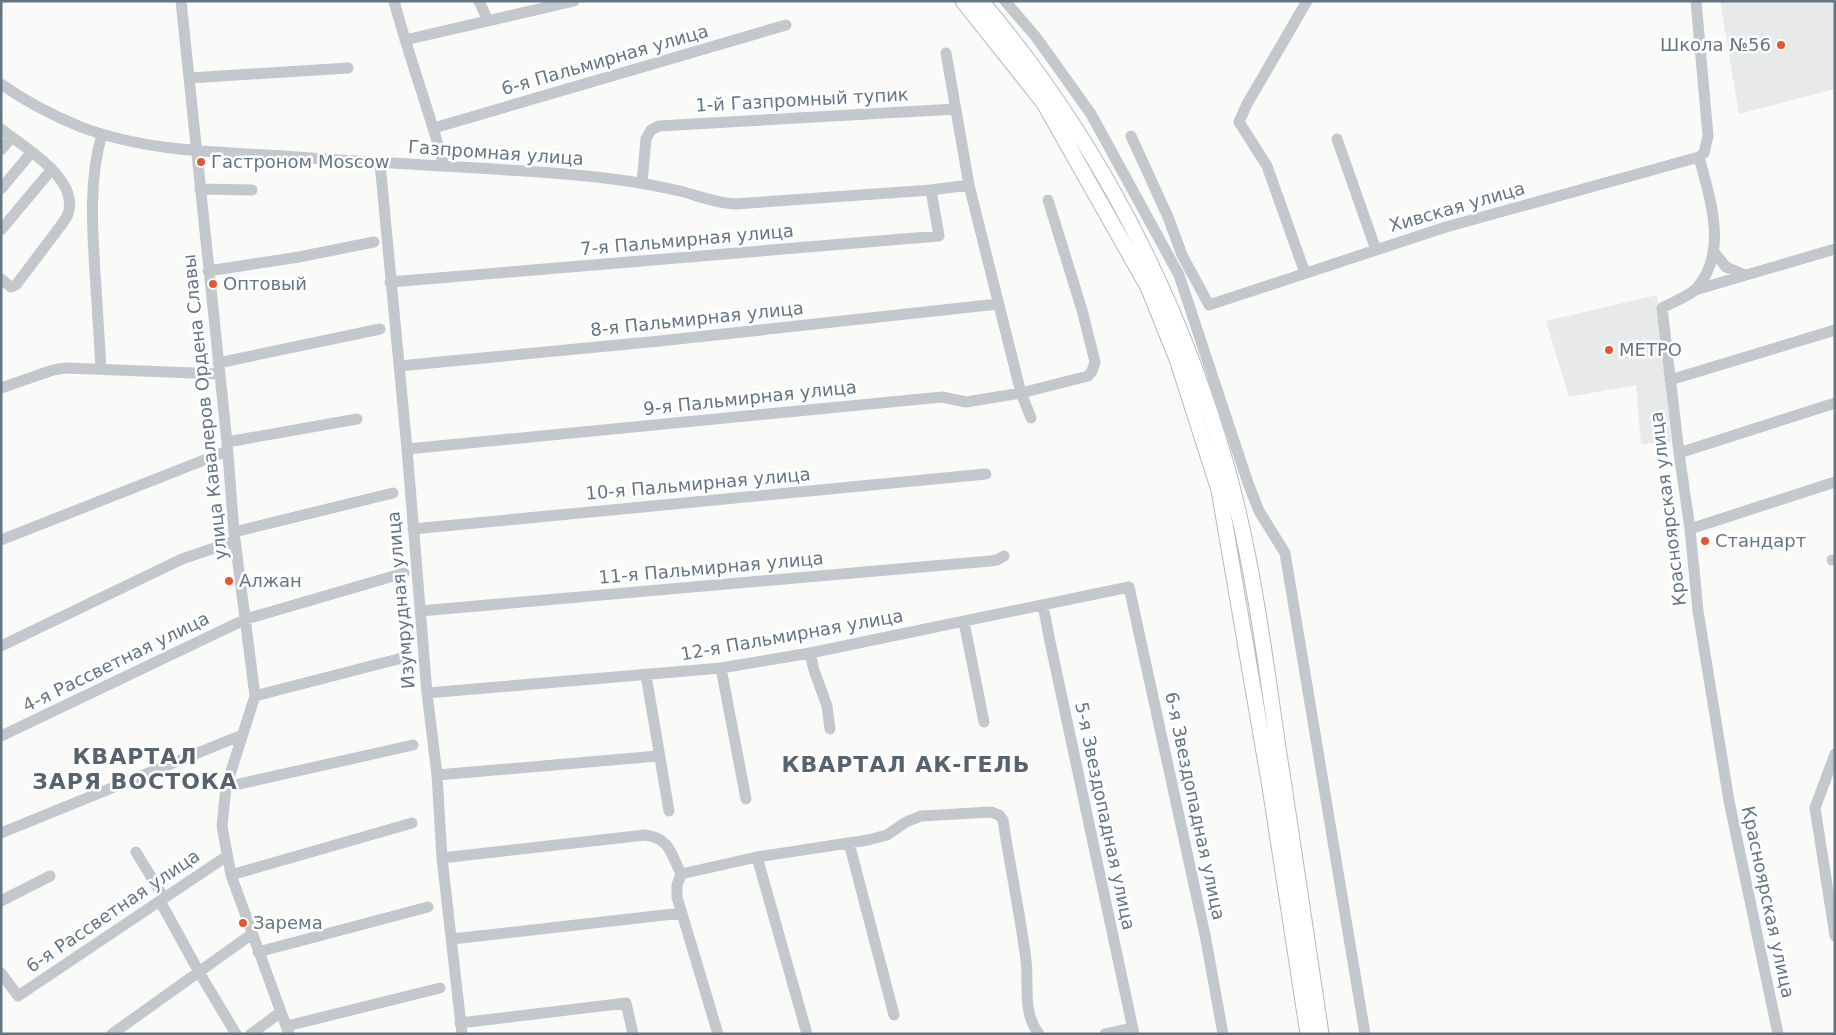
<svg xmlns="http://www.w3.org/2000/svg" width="1836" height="1035" font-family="'DejaVu Sans',sans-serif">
	<rect width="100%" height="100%" fill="#fafaf8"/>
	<!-- built -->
	<path fill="#e8e9e9" d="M1720 1H1835V89L1739 114Z
		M1657 295 1671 442 1641 444 1636 385 1569 397 1546 321Z"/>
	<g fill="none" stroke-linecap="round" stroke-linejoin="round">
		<!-- major casing -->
		<g stroke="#b5babe" stroke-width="17">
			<path id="major" d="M963 1 1044 103 1148 287 1177 359 1219 490 1270 787 1308 1034
				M981 1C1098 139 1181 301 1229 475 1253 564 1265 657 1278 748 1293 843 1307 938 1321 1034"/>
		</g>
		<!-- minor -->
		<path stroke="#c3c8cc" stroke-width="11" d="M181 1 227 442 234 532 255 696 226 787 222 826 231 875 289 1034
			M394 1C409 57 429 110 444 166
			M479 1 488 21
			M1005 1 1036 37 1091 114 1179 275 1248 483 1259 511 1285 553 1365 1034
			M1696 1 1708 136 1704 153 1699 157C1710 199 1729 252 1696 289 1689 296 1671 303 1662 308L1679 453 1690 529 1698 611 1729 801 1778 1034
			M405 40 574 1
			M946 53 969 185 1021 393 1031 418
			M190 78 348 68
			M1 84C25 101 54 116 81 127 149 153 226 152 297 157 390 164 483 167 576 175 611 178 646 183 680 191 699 196 715 203 735 204L931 190 969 185
			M434 128 786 25
			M1 129C24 147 80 179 68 214 67 217 64 221 62 224L16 285 11 287 1 279
			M1131 136 1168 217 1182 255 1209 305 1446 227 1699 157
			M1337 139 1376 250
			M1 150 11 138
			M380 163 407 449 427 693 437 775 442 858 462 1034
			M642 183 646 139 651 130 659 126 956 109
			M1 189 31 153
			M200 189 252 190
			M1 230 52 169
			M1714 252 1726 267 1745 275
			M208 271 299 257 374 242
			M1305 273 1267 166 1239 122 1247 104 1307 1
			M390 282 939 236 931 190
			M1695 290 1835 249
			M218 363 380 329
			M399 366 660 341 998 304
			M101 368C99 336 97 304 95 272 92 226 89 178 102 134
			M1670 380 1835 330
			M1 388 53 370 66 368 219 374
			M227 442 357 419
			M407 449 942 397 966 402 1021 393 1088 376 1092 371 1095 362 1082 310 1048 200
			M1679 453 1835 403
			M413 529 986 474
			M1690 529 1835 482
			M234 532 393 493
			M1 540 227 451
			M1832 560H1835
			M1043 605 1049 637 1134 1034
			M420 611 990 561 997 560 1004 556
			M964 622 984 722
			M1 646 182 559 235 541
			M810 653 814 670 827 706 830 729
			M721 668 746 799
			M646 675 669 811
			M427 693 721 668 810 653 1129 587 1205 935 1223 1034
			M255 696 402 658
			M1 736 246 619 404 573
			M1835 754 1815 808 1835 936
			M437 775 658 756
			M226 787 413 745
			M1 833 242 735
			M849 843 894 1015
			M136 852 164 898
			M757 857 807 1034
			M442 858 645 835C670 838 671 854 681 874L677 885V897L718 1034
			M681 874 757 857 868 840 887 835 906 822 921 816 991 812 999 815 1003 820C1010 867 1020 913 1026 960 1029 984 1022 1013 1039 1034
			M231 875 412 823
			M1 901 50 876
			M160 901 199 972 236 1034
			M452 939 682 913
			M258 952 428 907
			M1 973 18 996 227 856
			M460 1023 626 1003 633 1034
			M287 1026 440 988
			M112 1034 252 934
			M251 1034 281 1012
			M1105 1034 1133 1028"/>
		<!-- major -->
		<use href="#major" stroke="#fff" stroke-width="15"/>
	</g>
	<!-- markers -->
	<g fill="#e4572e" stroke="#fff" stroke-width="2">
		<circle cx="1781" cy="45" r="5"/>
		<circle cx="201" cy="162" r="5"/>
		<circle cx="213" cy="284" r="5"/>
		<circle cx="1609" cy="350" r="5"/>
		<circle cx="1705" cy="541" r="5"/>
		<circle cx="229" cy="581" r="5"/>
		<circle cx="243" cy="923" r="5"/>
	</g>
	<g text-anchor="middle" stroke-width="5" stroke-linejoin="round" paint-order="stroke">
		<!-- poi labels -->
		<g font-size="18" fill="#657683" stroke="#fff" text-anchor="start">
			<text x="1771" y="51" text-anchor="end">Школа №56</text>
			<text x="211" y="168">Гастроном Moscow</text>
			<text x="223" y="290">Оптовый</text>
			<text x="1619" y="356">МЕТРО</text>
			<text x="1715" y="547">Стандарт</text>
			<text x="239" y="587">Алжан</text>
			<text x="253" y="929">Зарема</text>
		</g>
		<!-- street labels -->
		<g font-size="18" fill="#657683" stroke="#fff">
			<text transform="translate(605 60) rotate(-16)" y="6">6-я Пальмирная улица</text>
			<text transform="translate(802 100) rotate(-3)" y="6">1-й Газпромный тупик</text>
			<text transform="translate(496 153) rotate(4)" y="6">Газпромная улица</text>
			<text transform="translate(1457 207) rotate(-16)" y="6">Хивская улица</text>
			<text transform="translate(687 240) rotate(-5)" y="6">7-я Пальмирная улица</text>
			<text transform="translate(697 319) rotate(-6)" y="6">8-я Пальмирная улица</text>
			<text transform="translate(750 398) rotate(-6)" y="6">9-я Пальмирная улица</text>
			<text transform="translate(205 407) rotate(-96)" y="6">улица Кавалеров Ордена Славы</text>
			<text transform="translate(698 484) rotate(-5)" y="6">10-я Пальмирная улица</text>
			<text transform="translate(1668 509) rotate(-97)" y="6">Красноярская улица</text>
			<text transform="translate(711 568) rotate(-5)" y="6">11-я Пальмирная улица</text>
			<text transform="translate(401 600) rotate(-95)" y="6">Изумрудная улица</text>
			<text transform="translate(792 635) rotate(-10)" y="6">12-я Пальмирная улица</text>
			<text transform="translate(116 662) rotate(-26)" y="6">4-я Рассветная улица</text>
			<text transform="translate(1195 806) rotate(78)" y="6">6-я Звездопадная улица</text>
			<text transform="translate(1105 816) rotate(78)" y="6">5-я Звездопадная улица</text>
			<text transform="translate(1768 902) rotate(78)" y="6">Красноярская улица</text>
			<text transform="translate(113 911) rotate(-34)" y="6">6-я Рассветная улица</text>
		</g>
		<!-- district labels -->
		<g font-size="22" font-weight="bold" letter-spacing="1" fill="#57646e" stroke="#fff">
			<text x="135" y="764">КВАРТАЛ<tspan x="135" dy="25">ЗАРЯ ВОСТОКА</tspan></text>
			<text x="906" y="772">КВАРТАЛ АК-ГЕЛЬ</text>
		</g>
	</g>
	<!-- border -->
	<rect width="1836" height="1035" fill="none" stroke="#657683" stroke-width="5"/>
</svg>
